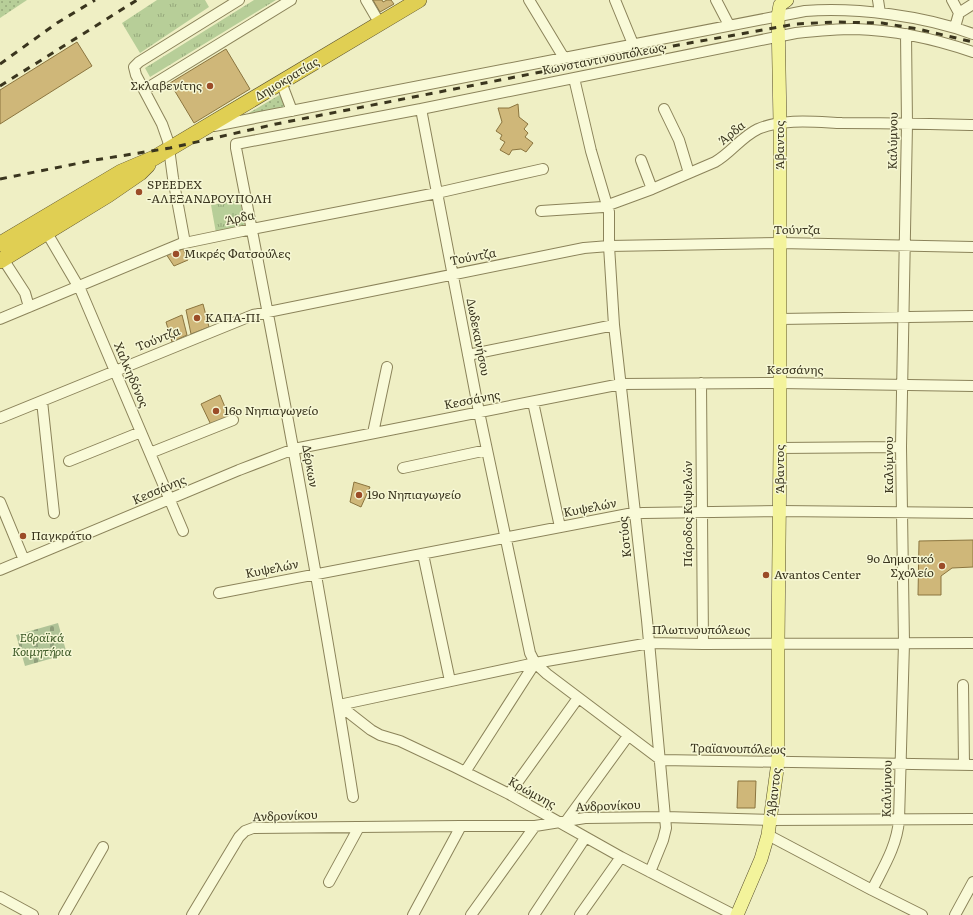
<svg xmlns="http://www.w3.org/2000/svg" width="973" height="915" font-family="Literata,serif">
	<defs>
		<pattern id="grass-dots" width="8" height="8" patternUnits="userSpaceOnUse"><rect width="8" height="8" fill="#b7ce98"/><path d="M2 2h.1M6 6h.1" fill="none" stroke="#96a87b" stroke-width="1.8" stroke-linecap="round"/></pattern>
		<pattern id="cemetery-stones" width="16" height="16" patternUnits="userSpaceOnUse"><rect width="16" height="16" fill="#b0c397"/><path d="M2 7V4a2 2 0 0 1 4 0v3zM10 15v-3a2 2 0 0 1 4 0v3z" fill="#909f7b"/></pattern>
		<pattern id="park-tufts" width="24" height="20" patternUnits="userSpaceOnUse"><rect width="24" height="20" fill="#b7ce98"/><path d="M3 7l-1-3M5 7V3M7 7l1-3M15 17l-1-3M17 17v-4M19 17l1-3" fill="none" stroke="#96a87b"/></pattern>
	</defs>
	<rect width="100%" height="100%" fill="#efefc4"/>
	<!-- grass -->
	<path fill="url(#grass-dots)" d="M0 0H27L0 18Z
		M281 94 286 107 247 115V114Z"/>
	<!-- cemetery -->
	<path fill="url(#cemetery-stones)" d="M58 623 67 654 25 666 16 635Z"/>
	<!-- park -->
	<path fill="url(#park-tufts)" d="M157 0H205L209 7 140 53 122 23Z
		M254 0H276L150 77 145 68Z
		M240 200 245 227 216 233 211 205Z"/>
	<!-- building -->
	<path fill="#cfb779" stroke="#8b753f" d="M373 0H382L383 2 387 0H391L394 4 380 12Z
		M77 42 92 66 0 124V90Z
		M226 49 250 89 194 123 170 83Z
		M518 104 519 117 528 124 524 129 528 133 525 137 533 143 526 152 521 149 512 150 509 155 500 150 505 142 500 139 502 135 496 131 502 122 498 108H509Z
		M183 249 188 260 174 266 166 254Z
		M203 304 209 327 191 334 186 310Z
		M182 315 187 335 172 342 166 322Z
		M220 395 230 419 212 427 201 404Z
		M354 482 370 487 361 507 350 502Z
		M973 540V567L952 568 941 576V595H918L919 541Z
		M738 781H756L755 808H737Z"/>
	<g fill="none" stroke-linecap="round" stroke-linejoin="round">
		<!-- minor casing -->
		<g stroke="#8b835a" stroke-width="12">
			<path id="minor" d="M366 0 380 24
				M529 0 564 58
				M615 0 633 44
				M716 0 729 25
				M878 0 880 13
				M952 0 959 13
				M955 27 959 13 973 4
				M574 78 591 151 609 212V246L614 325 647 620 666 828 663 840 650 872
				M281 82 292 111
				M144 90 291 0
				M421 109 479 412 530 653 535 663 547 674 661 760 973 765
				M664 109 679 140 689 173
				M214 126 805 11C856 7 925 16 973 34
				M641 160 652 189
				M541 211 603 207 652 189 715 162C731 153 741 137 758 129 784 118 816 122 842 123 886 123 929 124 973 125
				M47 233 81 291 183 531
				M185 243 173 178 168 141 162 124 136 75 134 67 139 62 239 0
				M3 259 25 293 29 307
				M0 319 180 244 252 229 437 193 543 169
				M780 319 973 316
				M468 355 614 325
				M701 383 703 644
				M42 401 54 513
				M533 402 560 527
				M0 418 253 315 584 248 609 246 780 243 973 247
				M373 433 387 367
				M780 448 901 447
				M150 453 233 420
				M69 461 141 432
				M403 468 487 450
				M0 502 24 560
				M423 554 450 681
				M0 570 239 470 294 449 621 384 780 383 973 386
				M219 593 628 514 643 513 780 511 973 513
				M963 685 964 765
				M339 705 535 663 650 643 703 644 973 643
				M339 705 371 730 380 735 400 741 455 767 509 794 621 857 734 915
				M465 772 535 663
				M509 794 578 698
				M353 797C319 580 278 364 236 148V144L421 109 796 33C815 31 835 29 855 29 895 30 935 39 973 52
				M567 820 628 736
				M768 835 872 890 922 915
				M329 882 359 827
				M872 890C883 868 897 846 899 820L904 643 901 447 907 124 906 34
				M0 897 33 915
				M64 915 103 847
				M192 915 239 837 245 831 253 828 461 826H535L585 818 665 817 770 820 973 819
				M413 915 461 826
				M471 915 535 826
				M534 915 585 838
				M580 915 621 857
				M955 915 973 882"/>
		</g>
		<!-- major casing -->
		<g stroke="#584f2e" stroke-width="14">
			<path id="major" d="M737 915 761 859 768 835 778 762V643L780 448V123L778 16 780 5 787 0"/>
		</g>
		<!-- highway casing -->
		<g stroke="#584f2e" stroke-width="16">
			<path id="highway" d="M0 244 121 172 154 158 419 0
				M0 261 108 195 140 173 148 165"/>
		</g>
		<!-- minor -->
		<use href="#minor" stroke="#f9fad8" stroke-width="10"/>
		<!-- major -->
		<use href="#major" stroke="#f3f39b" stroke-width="13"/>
		<!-- highway -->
		<use href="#highway" stroke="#e0cf53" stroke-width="15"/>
		<!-- rail -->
		<path stroke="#3a351e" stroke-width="3" stroke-dasharray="7 7" stroke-linecap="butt" d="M0 64 57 23 95 0
			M0 86 137 0
			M0 179 95 160 170 148 276 124 673 46 796 24 835 22 882 23 918 29 973 42"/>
	</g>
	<!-- markers -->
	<g fill="#9b4c28" stroke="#f6f7d4" stroke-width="1.5">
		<circle cx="210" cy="86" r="4"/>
		<circle cx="139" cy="192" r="4"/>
		<circle cx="176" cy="254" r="4"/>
		<circle cx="197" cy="318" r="4"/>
		<circle cx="216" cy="411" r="4"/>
		<circle cx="359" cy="495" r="4"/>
		<circle cx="23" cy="536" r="4"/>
		<circle cx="942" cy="566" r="4"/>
		<circle cx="766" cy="575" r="4"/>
	</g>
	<g text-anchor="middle" stroke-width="3" stroke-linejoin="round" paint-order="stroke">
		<!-- street labels -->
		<g font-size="12" fill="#3a351e" stroke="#f6f7d4">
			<text transform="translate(603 59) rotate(-11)" y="4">Κωνσταντινουπόλεως</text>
			<text transform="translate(287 79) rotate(-31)" y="4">Δημοκρατίας</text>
			<text transform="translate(732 133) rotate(-39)" y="4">Άρδα</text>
			<text transform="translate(893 141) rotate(-89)" y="4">Καλύμνου</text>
			<text transform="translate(780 145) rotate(-90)" y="4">Άβαντος</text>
			<text transform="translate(240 218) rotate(-12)" y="4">Άρδα</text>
			<text x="797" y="234">Τούντζα</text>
			<text transform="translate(473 257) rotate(-11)" y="4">Τούντζα</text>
			<text transform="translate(478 337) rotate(79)" y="4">Δωδεκανήσου</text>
			<text transform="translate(158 339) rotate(-22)" y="4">Τούντζα</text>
			<text x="795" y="374">Κεσσάνης</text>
			<text transform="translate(131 375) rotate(67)" y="4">Χαλκηδόνος</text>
			<text transform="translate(472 400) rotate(-11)" y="4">Κεσσάνης</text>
			<text transform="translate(889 465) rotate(-90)" y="4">Καλύμνου</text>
			<text transform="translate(310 466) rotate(80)" y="4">Δέρκων</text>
			<text transform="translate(780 469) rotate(-90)" y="4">Άβαντος</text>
			<text transform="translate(159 490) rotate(-23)" y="4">Κεσσάνης</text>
			<text transform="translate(590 508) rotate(-11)" y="4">Κυψελών</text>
			<text transform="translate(688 514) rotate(-90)" y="4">Πάροδος Κυψελών</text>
			<text transform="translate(625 537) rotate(-96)" y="4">Κοτύος</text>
			<text transform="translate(272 569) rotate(-11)" y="4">Κυψελών</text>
			<text x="701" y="634">Πλωτινουπόλεως</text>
			<text transform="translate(738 749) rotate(1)" y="4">Τραϊανουπόλεως</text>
			<text transform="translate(887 789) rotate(-89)" y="4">Καλύμνου</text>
			<text transform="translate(774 792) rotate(-83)" y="4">Άβαντος</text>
			<text transform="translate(532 793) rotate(29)" y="4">Κρώμνης</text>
			<text transform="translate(608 806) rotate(-2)" y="4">Ανδρονίκου</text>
			<text transform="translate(285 816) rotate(-2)" y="4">Ανδρονίκου</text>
		</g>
		<!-- poi labels -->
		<g font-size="12" fill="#3a351e" stroke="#f6f7d4" text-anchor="start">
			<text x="202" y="90" text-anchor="end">Σκλαβενίτης</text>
			<text x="147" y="189">SPEEDEX<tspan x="147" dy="14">-ΑΛΕΞΑΝΔΡΟΥΠΟΛΗ</tspan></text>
			<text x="184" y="258">Μικρές Φατσούλες</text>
			<text x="205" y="322">ΚΑΠΑ-ΠΙ</text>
			<text x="224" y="415">16ο Νηπιαγωγείο</text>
			<text x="367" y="499">19ο Νηπιαγωγείο</text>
			<text x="31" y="540">Παγκράτιο</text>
			<text x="934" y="563" text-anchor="end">9ο Δημοτικό<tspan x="934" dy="14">Σχολείο</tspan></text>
			<text x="774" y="579">Avantos Center</text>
		</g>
		<!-- park labels -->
		<g font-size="12" font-style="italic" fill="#3a5724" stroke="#f6f7d4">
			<text x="42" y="642">Εβραϊκά<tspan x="42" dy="14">Κοιμητήρια</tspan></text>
		</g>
	</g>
</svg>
